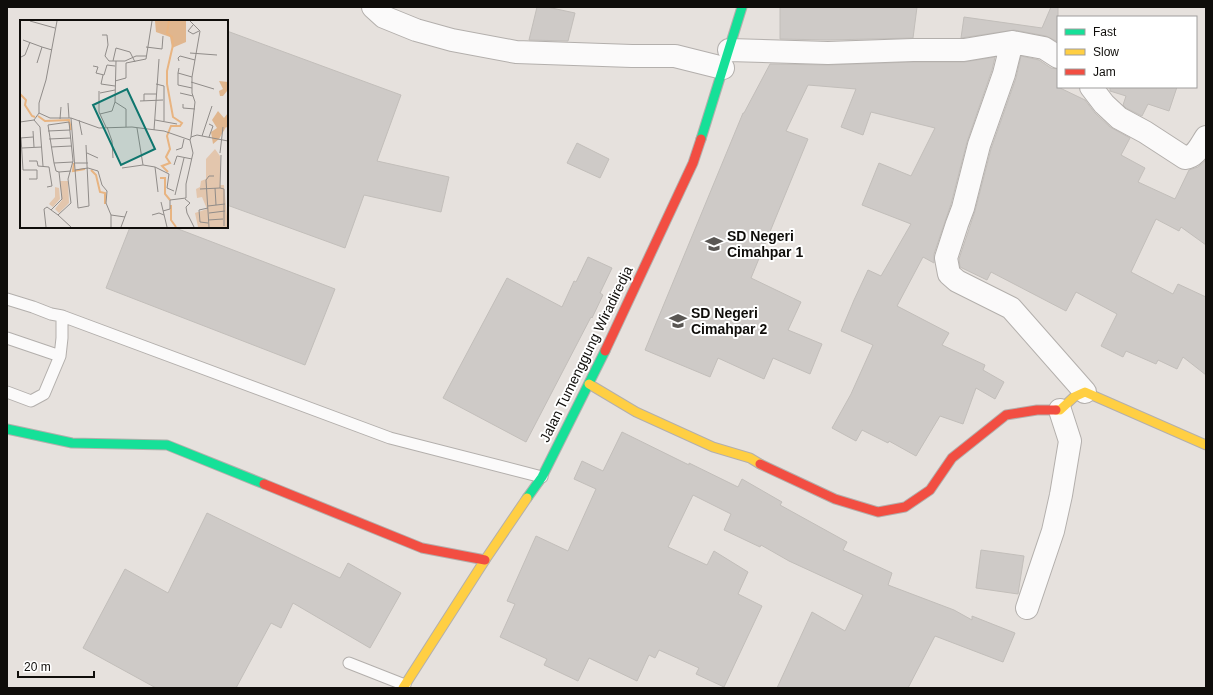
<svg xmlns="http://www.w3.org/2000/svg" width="1213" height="695" font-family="Helvetica,sans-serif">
	<rect width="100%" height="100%" fill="#e6e1dd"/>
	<!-- building -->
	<path fill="#cecac7" stroke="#c2beba" d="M537 7H547L575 13 568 41 529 40Z
		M780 7H917L913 38 828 40 780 39Z
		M1051 7H1058V42L1046 36 1014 30 961 38 964 17 1042 28Z
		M227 31 401 95 377 161 449 177 441 212 364 195 345 248 227 205Z
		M1021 56 1039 60 1051 68 1058 69V87L1085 100 1095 113 1110 127 1130 138 1121 155 1145 168 1138 182 1175 199 1189 170 1198 167 1206 160V245L1181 227 1179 231 1156 219 1131 272 1173 294 1178 284 1206 297V375L1183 357 1177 369 1158 360 1156 364 1126 351 1123 357 1101 346 1117 314 1076 292 1066 311 991 272 987 280 960 267 959 259 975 211 991 149 1016 78Z
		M995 57 992 70 967 142 951 204 934 254V263L923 257 897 306 949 333 942 345 985 365 983 370 1004 382 995 399 976 388 963 424 940 416 916 456 889 441 888 443 862 430 856 441 832 428 851 394 873 345 841 331 854 300 868 270 881 276 911 224 862 205 879 163 911 176 935 128 871 112 863 135 841 127 856 89 808 85 786 131 808 139 751 278 801 302 788 330 822 344 810 374 773 358 764 379 718 358 710 377 645 350 743 113H744L770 64 828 65 913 62H964Z
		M1110 87H1177L1169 111 1148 104 1142 116 1126 108 1123 105 1126 96 1110 91Z
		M577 143 609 159 600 178 567 163Z
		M130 227H173L335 289 305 365 106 288Z
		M588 257 612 268 600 293 603 295 592 318 591 317 526 442 443 398 507 278 562 307 574 281 576 282Z
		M622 432 689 465V463L738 487 742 479 782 502 780 505 847 542 843 550 892 573 888 585 954 610 972 620V616L1015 633 1003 662 935 636 908 688H777L812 612 845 631 863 595 789 561 761 545 760 547 724 530 731 514 693 495 668 547 707 565 714 551 748 572 738 594 762 606 724 687 696 674 699 668 659 650 655 658 649 655 637 681 589 658 578 681 544 665 547 659 500 637 515 604 507 601 536 536 568 551 596 489 574 479 582 461 603 471Z
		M207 513 340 578 348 563 401 593 370 648 293 603 281 628 271 623 236 688H156L83 648 125 569 168 593Z
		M981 550 1024 556 1018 594 976 588Z"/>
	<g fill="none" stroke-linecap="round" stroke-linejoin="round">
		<!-- lane casing -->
		<g stroke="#b3afac" stroke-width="13">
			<path id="lane" d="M7 299 33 307 51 314 62 316V338L60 356 44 394 31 401 7 392
				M62 316 390 438 542 477
				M7 338 60 356
				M349 663 405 685"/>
		</g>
		<!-- street casing -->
		<g stroke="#b3afac" stroke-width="24">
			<path id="street" d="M373 7 384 17 416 30 452 40 516 52 632 56H675L723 68
				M1012 42 1004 74 979 145 963 208 957 224 946 258 949 274 957 281 1011 308 1085 392
				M729 50 828 53 913 50H964L1012 42 1044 48 1058 57
				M1091 87 1104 104 1119 118 1145 132 1185 158C1196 157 1200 146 1206 137
				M1027 608 1053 531 1061 495 1070 441 1060 410"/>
		</g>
		<!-- fast casing -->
		<g stroke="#b3afac" stroke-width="11">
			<path id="fast" d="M701 139 742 7
				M7 429 72 443 167 445 264 484
				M527 498 542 477 605 351"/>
		</g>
		<!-- slow casing -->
		<g stroke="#b3afac" stroke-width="11">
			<path id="slow" d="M589 384 636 412 713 447 750 458 760 464
				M1056 410H1060L1074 397 1085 392 1206 445
				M403 688 485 560 527 498"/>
		</g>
		<!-- jam casing -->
		<g stroke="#b3afac" stroke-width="11">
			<path id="jam" d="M605 351 693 163 701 139
				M760 464 835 499 878 512 905 507 930 490 952 458 1006 415 1037 410H1056
				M264 484 422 548 485 560"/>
		</g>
		<!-- lane -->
		<use href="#lane" stroke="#fbfafa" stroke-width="11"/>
		<!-- street -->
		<use href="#street" stroke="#fbfafa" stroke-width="22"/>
		<!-- fast -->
		<use href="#fast" stroke="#16e098" stroke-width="9"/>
		<!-- slow -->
		<use href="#slow" stroke="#ffcf43" stroke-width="9"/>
		<!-- jam -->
		<use href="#jam" stroke="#f24e42" stroke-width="9"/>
	</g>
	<!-- icons -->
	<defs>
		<g id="school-bare" transform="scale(1.38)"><path d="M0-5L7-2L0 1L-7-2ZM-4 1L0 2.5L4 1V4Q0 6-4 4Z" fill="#5a5754" stroke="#fff" stroke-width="2.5" paint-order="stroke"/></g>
	</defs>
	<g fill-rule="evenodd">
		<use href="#school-bare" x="714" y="244"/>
		<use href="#school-bare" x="678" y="321"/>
	</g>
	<g text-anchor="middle" stroke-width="4" stroke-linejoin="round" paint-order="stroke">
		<!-- poi labels -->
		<g font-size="14" font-weight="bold" fill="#0f0d0a" stroke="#fff" text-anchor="start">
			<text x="727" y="241">SD Negeri<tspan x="727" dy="16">Cimahpar 1</tspan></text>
			<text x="691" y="318">SD Negeri<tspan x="691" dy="16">Cimahpar 2</tspan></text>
		</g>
		<!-- street labels -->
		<g font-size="14" fill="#0f0d0a" stroke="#fff">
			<text transform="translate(586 354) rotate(-64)" y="5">Jalan Tumenggung Wiradiredja</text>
		</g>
	</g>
	<!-- overview -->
	<g transform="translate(20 20)">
		<rect width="208" height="208" fill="#e6e1dd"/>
		<path d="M195 129 200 136V165H204L208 207H178L175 193 187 189 182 177 177 178 176 169 180 167 181 161 186 159V139ZM40 161H48L49 183 39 193 35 189 42 180ZM35 167 39 168 40 179 33 187 29 184 35 177Z" fill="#e3c6ad"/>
		<path d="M135 1H166V22L152 28 150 17 136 12ZM199 61 208 62 207 71 203 76H200L199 71 203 69ZM198 91 204 98 208 93V108L206 107 199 119 193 124 191 112 197 108 192 100Z" fill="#e0b68e"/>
		<path fill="none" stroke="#e8b481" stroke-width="2" d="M0 74 6 80 5 85 12 96 15 97M18 96 25 101 49 100 51 110M54 143 53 151 65 149M71 150 76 155 80 172 85 173V184M148 152 142 146 150 143 146 137 150 129 147 116 151 106H160L162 103 153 97 147 64V51L153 25 152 17 147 13 149 1M140 158H145V174L150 180M151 185V200L156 207"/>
		<path fill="none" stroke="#908c89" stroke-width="1" d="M10 1 35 8M170 1 180 11 172 57V73L175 82 171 117M173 5 168 11 173 14 179 11M82 15H87L88 25 85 36 89 41H105L116 36H126M3 20 22 27M126 27 142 29 143 16M170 33 197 35M1 37 5 35 10 22M93 41 96 28 110 32 115 42M96 41 95 82 106 89V107M159 41 158 38 160 36 175 40M17 43 22 27 32 30M106 43 126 39 132 1M73 46 78 47 76 53 84 55 87 45 95 46M159 48 158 53 172 57M158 53V65L172 68M83 55 81 64 95 66M95 61 106 58V43M171 62 194 69M136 64 144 66V101M79 71V92L86 107M80 73 95 70M160 73 173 76M120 81 143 80M124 81V74H136M48 83 49 98M163 84V88L175 89M19 93 30 98H51L79 108 112 107 144 111 170 120 171 117 177 115 208 121M19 93V83L26 60 37 1M80 94 92 91 95 82M51 98 58 188 69 186 66 125M40 99 41 87M14 100 20 107 23 146M59 100 62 115M135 100 157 104M0 102 14 100 19 93M87 107 92 121 93 138M134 110 139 39M13 111 14 127M28 111 50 110M182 116 192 86M189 117 193 106 189 104M0 118 13 117M1 118 3 150H17M29 119 51 118M31 127 51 126M2 128 22 127M156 130 162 128 164 119M67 133 78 138M200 133 203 107M9 141H17L18 146 29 147 32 166 27 167M34 143 53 142M55 143H68M123 145 135 147 138 172M154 145 157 136 172 139M135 147 149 154 147 168 154 171M102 148 123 145 117 108M55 150 68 148 78 151 82 165 87 171 86 183 91 195V207M39 152 51 151M9 159H17V150M195 168 196 185M200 168 204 169V206M180 169 200 168 201 135M155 175 164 138M165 179 170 183 166 187 167 193 174 207M141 182 147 207M188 186 205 184M143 191 150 189V180L166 178V164L173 133 170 120M189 193 205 191M38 195 51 207M91 195 105 197M132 195 139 193 144 195M188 200 203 199M188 203 180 202 179 190 188 188M26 207 24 189 27 187 38 195 51 183 48 159 53 141 49 102 28 105 34 143 36 151 39 152 42 179 31 190M101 207 107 191M189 207 186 160 189 156H194"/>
		<path fill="#0f766e" fill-opacity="0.15" stroke="#0f766e" stroke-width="2" d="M107 69 135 129 101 145 73 85Z"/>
		<rect width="208" height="208" fill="none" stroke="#0f0d0a" stroke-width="2"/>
	</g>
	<!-- border -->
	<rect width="1213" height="695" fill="none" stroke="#0f0d0a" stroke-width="16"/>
	<!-- legend -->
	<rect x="1057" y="16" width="140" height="72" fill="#ffffff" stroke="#9f9e9d"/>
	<rect x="1065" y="29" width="20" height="6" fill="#16e098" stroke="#9f9e9d"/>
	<text x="1093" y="36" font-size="12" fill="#0f0d0a">Fast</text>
	<rect x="1065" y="49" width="20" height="6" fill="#ffcf43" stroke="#9f9e9d"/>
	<text x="1093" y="56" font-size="12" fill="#0f0d0a">Slow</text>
	<rect x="1065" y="69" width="20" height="6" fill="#f24e42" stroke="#9f9e9d"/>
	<text x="1093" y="76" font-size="12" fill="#0f0d0a">Jam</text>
	<!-- scale -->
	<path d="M18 671v6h76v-6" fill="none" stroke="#0f0d0a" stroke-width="2"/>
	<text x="24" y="671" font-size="12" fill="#0f0d0a" stroke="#ffffff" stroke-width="3" paint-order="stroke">20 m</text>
</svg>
